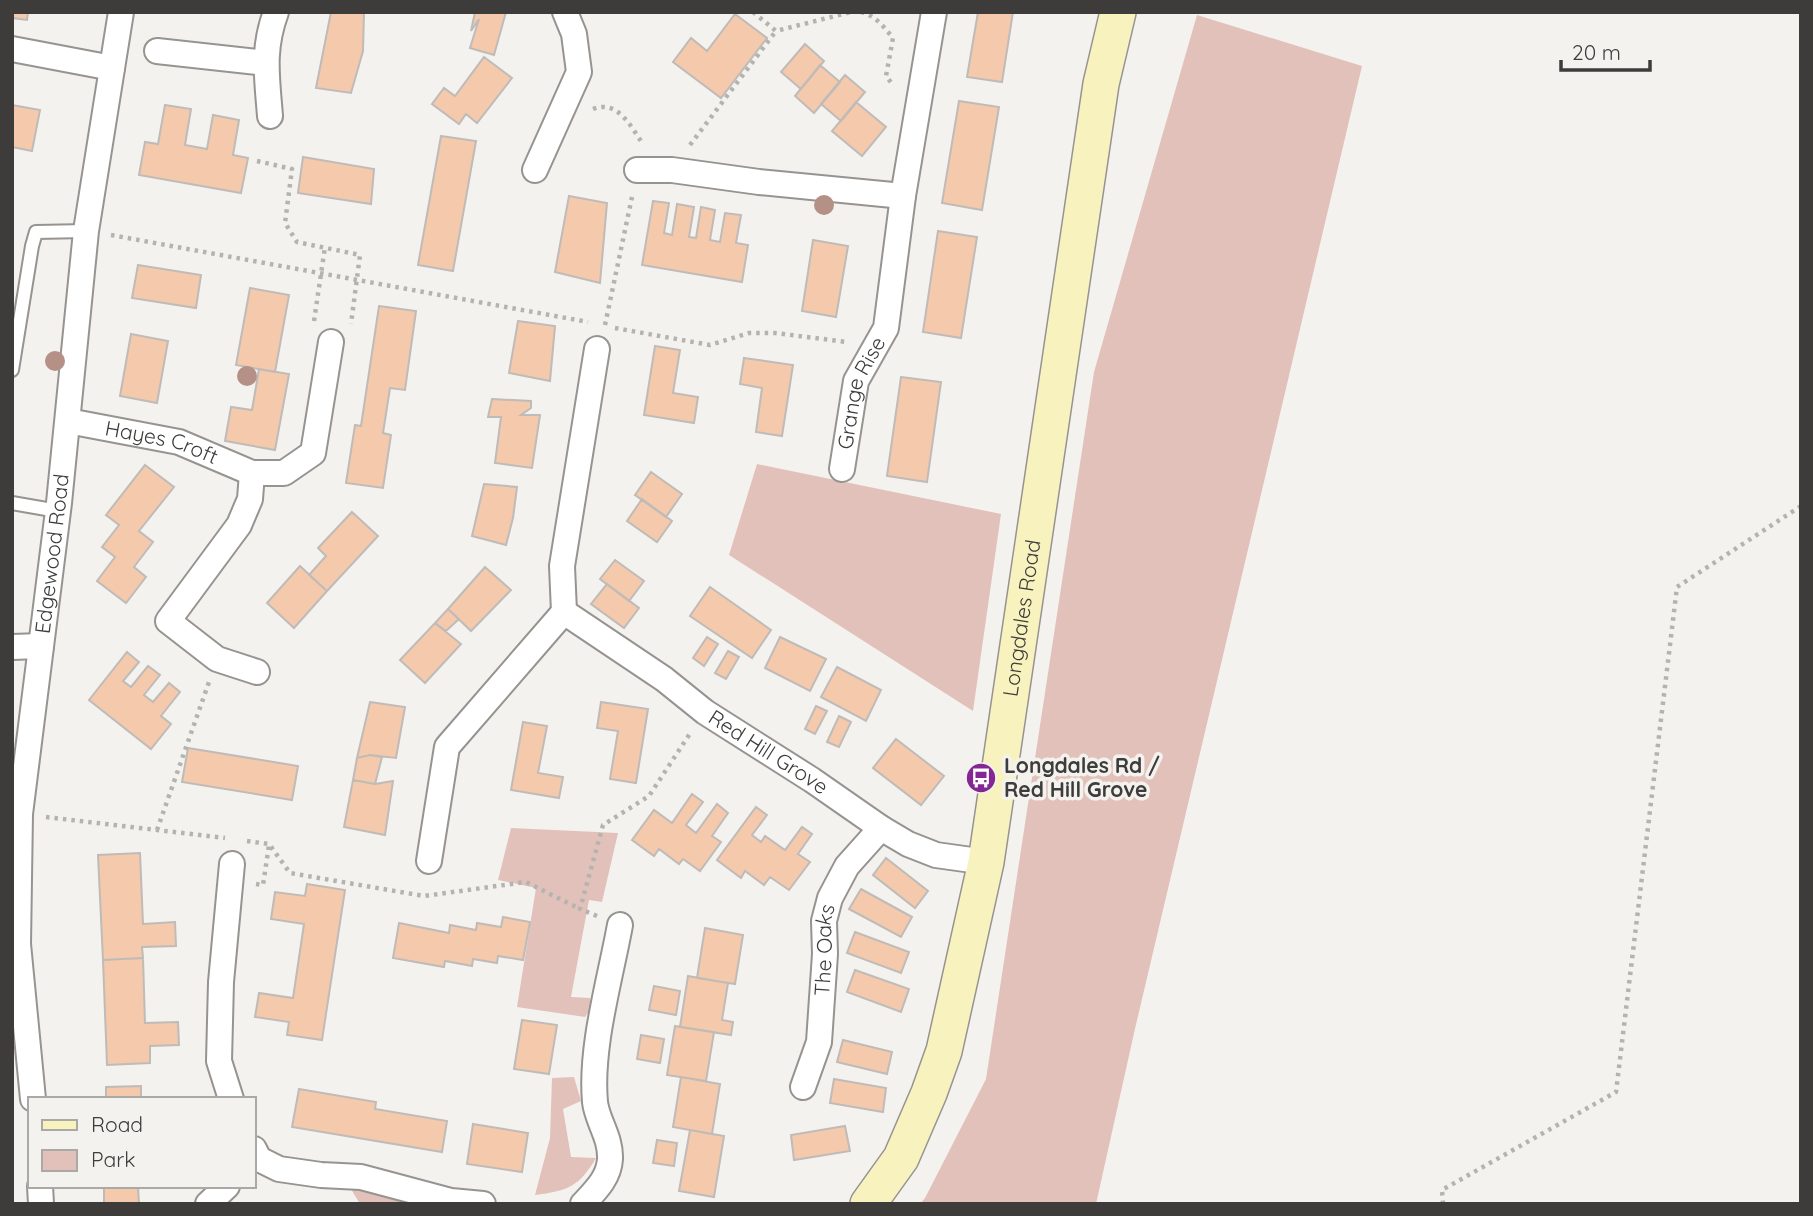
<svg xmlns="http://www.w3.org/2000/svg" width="1813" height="1216" font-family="Quicksand,sans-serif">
	<rect width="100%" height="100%" fill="#f4f2ee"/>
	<!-- green -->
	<path fill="#e2c1ba" d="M1197 15 1362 66 1134 1033 1096 1204H920L925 1198 986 1079 1094 372Z
		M757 464 1001 514 973 711 729 555Z
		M511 828 618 833 602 902 589 900 571 997 590 998 592 1007 585 1017 517 1007 536 888 498 880Z
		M574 1077 581 1101 563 1109 571 1157 596 1158C579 1187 567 1191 535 1195L550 1138 552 1078Z
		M376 1187 404 1202 405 1204H360L351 1189Z"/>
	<!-- building -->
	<path fill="#f5c9ab" stroke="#bfbbb8" stroke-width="2" d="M12 12H28L27 20 12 18Z
		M331 12H364L363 51 351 93 316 88Z
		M475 12H506L494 55 470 48 479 19 471 31Z
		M978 12H1013L1002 82 967 77Z
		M735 14 767 38 721 98 673 62 691 38 707 51Z
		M805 44 824 61 801 89 781 72Z
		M484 57 512 78 477 123 466 114 459 124 432 104 444 88 455 96Z
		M820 65 840 82 814 113 795 96Z
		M845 75 865 92 841 121 821 104Z
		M959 101 999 107 982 210 942 203Z
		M856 102 886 127 862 156 832 131Z
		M12 105 40 110 32 151 12 147Z
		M165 105 191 109 185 145 207 149 213 115 239 120 233 155 248 158 241 193 139 175 145 142 158 144Z
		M441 136 476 141 453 271 418 265Z
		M303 157 374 169 371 204 298 193Z
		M569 196 607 203 600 283 555 272Z
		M653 201 669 203 664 233 672 235 677 204 694 207 689 237 696 238 701 207 715 210 710 240 720 242 725 213 741 215 736 243 748 245 742 282 642 265Z
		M938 231 977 237 961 338 923 332Z
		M813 240 848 246 836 317 802 311Z
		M138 265 201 275 196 308 132 298Z
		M250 288 289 295 275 372 236 365Z
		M379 306 416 311 405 390 390 388 383 433 391 435 383 488 346 483 355 425 361 426Z
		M518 321 555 326 550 381 509 373Z
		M131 334 168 341 157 403 120 396Z
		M655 346 680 350 673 393 698 397 694 423 644 415Z
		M744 358 793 365 782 436 756 432 762 388 740 384Z
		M259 369 289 374 275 450 225 441 231 407 252 410Z
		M901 377 941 382 927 482 887 476Z
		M492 399 531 401V408L521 415H540L532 468 495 463 501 417H488Z
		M145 465 174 487 139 531 153 542 134 567 146 577 126 603 97 581 115 557 102 547 119 525 106 515Z
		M651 472 682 494 666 517 635 495Z
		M484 484 517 487 513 518 506 545 472 536Z
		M642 499 672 521 657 542 627 521Z
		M352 512 378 536 327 591 309 575 326 556 318 548Z
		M615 560 644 581 629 601 600 579Z
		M300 566 327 591 294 628 267 603Z
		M485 567 511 590 471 631 448 609Z
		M607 584 639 608 624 628 591 604Z
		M710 587 771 630 752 658 690 616Z
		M448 609 459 619 446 631 435 623Z
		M435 623 461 644 425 683 400 660Z
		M707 637 718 644 704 666 693 658Z
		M780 637 826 659 810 691 765 668Z
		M728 651 739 657 726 679 715 673Z
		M127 652 139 662 123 681 131 687 148 666 160 675 144 695 153 702 169 683 180 692 161 716 171 724 151 749 89 700Z
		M837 667 881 690 866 721 821 697Z
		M370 702 405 707 396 758 370 755 357 758Z
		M601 702 648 709 636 783 610 779 618 731 597 728Z
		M816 706 827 711 815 734 805 729Z
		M839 716 851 722 839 747 827 742Z
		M523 722 547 726 538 773 563 777 559 798 511 790Z
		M896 739 944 776 921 805 873 768Z
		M188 748 298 766 292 800 182 782Z
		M370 755 382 757 375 784 353 780 357 758Z
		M353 780 375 784 393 781 385 835 344 827Z
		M692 794 703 802 686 825 696 833 717 804 728 813 712 836 721 842 700 871 683 859 679 864 659 849 654 856 632 840 654 810 672 823Z
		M756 807 767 815 752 835 761 842 765 836 785 850 802 827 812 834 798 854 810 862 789 890 770 877 764 885 745 871 741 878 717 860Z
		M140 853 143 924 175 922 176 946 142 947 143 958 103 960 98 855Z
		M886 858 928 891 915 908 873 875Z
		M307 884 345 890 322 1040 287 1035 289 1022 255 1017 259 993 293 998 304 924 271 919 275 892 305 896Z
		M861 889 912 917 901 937 849 909Z
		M503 917 530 922 523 960 498 956 497 963 473 959 472 966 445 961 444 967 393 958 399 923 449 933 450 925 476 930 477 923 501 927Z
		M705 928 743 935 735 984 697 978Z
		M855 932 909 952 901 973 847 953Z
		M143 958 145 1023 178 1022 179 1045 150 1046V1063L107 1065 103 960Z
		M855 970 909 989 901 1012 847 992Z
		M688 976 728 983 722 1020 733 1022 731 1035 680 1027Z
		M654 986 680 991 676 1015 649 1010Z
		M522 1020 557 1025 549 1074 514 1069Z
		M675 1026 714 1032 706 1081 667 1075Z
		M641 1035 664 1039 660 1063 637 1059Z
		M843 1040 892 1052 887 1074 837 1062Z
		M681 1077 720 1084 712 1134 673 1127Z
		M834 1079 886 1088 883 1112 830 1103Z
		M141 1086V1099H106V1087Z
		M299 1089 376 1102 375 1109 447 1121 442 1152 292 1127Z
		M473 1124 528 1133 522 1172 467 1164Z
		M845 1126 850 1151 794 1160 791 1135Z
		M690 1130 724 1136 714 1197 679 1191Z
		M657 1140 677 1143 674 1166 653 1163Z
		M104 1186H138L139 1204H104Z"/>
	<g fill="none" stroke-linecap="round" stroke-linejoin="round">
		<!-- lane casing -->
		<g stroke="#969390" stroke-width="16">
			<path id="lane" d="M12 370 32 246 36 232 86 231
				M12 503 58 511"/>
		</g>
		<!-- street casing -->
		<g stroke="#969390" stroke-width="28">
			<g id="street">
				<path d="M12 49 112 68"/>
				<path d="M157 51 266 63"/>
				<path d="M270 116C267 77 262 50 276 12"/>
				<path d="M535 170 579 72 574 34 565 12"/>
				<path d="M637 170H672L759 182 903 196 934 12"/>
				<path id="s1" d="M68 421 179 442 252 473H284L313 453 331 342"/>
				<path id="s2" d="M842 469 856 381 886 328 903 196"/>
				<path d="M252 473 250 499 239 525 168 621 217 659 257 672"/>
				<path d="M564 612 562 566 597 349"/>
				<path d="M12 647 41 646"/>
				<path id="s3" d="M429 861 447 747 564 612 664 679 705 712 812 780 881 828 908 844 936 855 986 862"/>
				<path id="s4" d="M803 1087 819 1042 825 954 824 921 830 898 847 866 881 828"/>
				<path id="s5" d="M33 1099 18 944 20 814 59 503 86 231 121 12"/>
				<path d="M231 1099 219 1061 221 982 232 864"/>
				<path d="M254 1149 259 1159 279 1169 321 1175 361 1177 451 1201 483 1204"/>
				<path d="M40 1186 41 1204"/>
				<path d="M208 1204 227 1186"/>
				<path d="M583 1204C595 1191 609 1178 610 1159 611 1137 597 1121 595 1102 590 1047 610 980 620 925"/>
			</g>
		</g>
		<!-- secondary casing -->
		<g stroke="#969390" stroke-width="38">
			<g id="secondary">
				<path id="s6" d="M868 1204 901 1158 929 1093 944 1051 986 862 1101 84 1118 12"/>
			</g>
		</g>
		<!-- path -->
		<path stroke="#b4b3b0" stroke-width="4.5" stroke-dasharray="3.5 5" stroke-linecap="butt" d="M753 12 776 31 851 12
			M861 12C875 15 884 27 893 38L886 76 893 85
			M593 109C618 99 631 127 643 144
			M690 145 776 31
			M257 161 292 169 285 223 297 242 360 255 351 324
			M111 235 588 322
			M314 321 325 247
			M605 325 632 197
			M615 328 710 345 749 333H775L847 342
			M46 817 225 838
			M157 830 209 682
			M247 841 269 844 290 873 424 896 526 882 580 909
			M256 884 263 885 269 845
			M597 916 580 909 603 825 649 796 691 732
			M1443 1204 1442 1190 1616 1092 1677 587 1801 506"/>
		<!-- lane -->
		<use href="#lane" stroke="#fff" stroke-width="12"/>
		<!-- street -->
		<use href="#street" stroke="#fff" stroke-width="24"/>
		<!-- secondary -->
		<use href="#secondary" stroke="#f8f3be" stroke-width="35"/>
	</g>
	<!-- trees -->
	<g fill="#b59087">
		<circle cx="824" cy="205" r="10"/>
		<circle cx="55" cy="361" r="10"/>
		<circle cx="247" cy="376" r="10"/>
	</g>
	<!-- icons -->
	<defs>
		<g id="bus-disc" transform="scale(1.575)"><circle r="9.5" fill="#832792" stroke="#f4f2ee"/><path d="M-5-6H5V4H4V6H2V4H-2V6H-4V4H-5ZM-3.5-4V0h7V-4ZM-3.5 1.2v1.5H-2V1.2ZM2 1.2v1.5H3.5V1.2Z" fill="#fff"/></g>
	</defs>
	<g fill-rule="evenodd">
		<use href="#bus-disc" x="981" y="778"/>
	</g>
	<g text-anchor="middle" stroke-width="7" stroke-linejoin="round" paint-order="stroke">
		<!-- street labels -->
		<g font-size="21" fill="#3d3c3b" stroke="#f4f2ee">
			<text dy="7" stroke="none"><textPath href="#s2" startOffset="79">Grange Rise</textPath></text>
			<text dy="7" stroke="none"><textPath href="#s1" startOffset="96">Hayes Croft</textPath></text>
			<text dy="7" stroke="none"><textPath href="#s5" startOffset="548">Edgewood Road</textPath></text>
			<text dy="7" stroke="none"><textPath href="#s6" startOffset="612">Longdales Road</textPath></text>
			<text dy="7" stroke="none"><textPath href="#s3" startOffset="542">Red Hill Grove</textPath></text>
			<text dy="7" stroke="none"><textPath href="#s4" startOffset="140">The Oaks</textPath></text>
		</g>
		<!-- poi labels -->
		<g font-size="21" font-weight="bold" fill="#3d3c3b" stroke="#f4f2ee" text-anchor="start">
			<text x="1004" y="773">Longdales Rd /<tspan x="1004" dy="24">Red Hill Grove</tspan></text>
		</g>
	</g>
	<!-- border -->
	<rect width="1813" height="1216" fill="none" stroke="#3d3c3b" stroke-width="28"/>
	<!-- legend -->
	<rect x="28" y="1097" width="228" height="91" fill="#f4f2ee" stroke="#aba9a6" stroke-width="2"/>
	<rect x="42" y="1120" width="35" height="10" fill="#f8f3be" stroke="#aba9a6" stroke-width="2"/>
	<text x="91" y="1132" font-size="21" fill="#3d3c3b">Road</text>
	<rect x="42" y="1150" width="35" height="21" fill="#e2c1ba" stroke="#aba9a6" stroke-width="2"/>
	<text x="91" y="1167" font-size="21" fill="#3d3c3b">Park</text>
	<!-- scale -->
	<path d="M1561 60v10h89v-10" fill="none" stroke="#3d3c3b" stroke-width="3.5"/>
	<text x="1572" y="60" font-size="21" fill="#3d3c3b" stroke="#f4f2ee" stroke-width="5" paint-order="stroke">20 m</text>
</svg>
